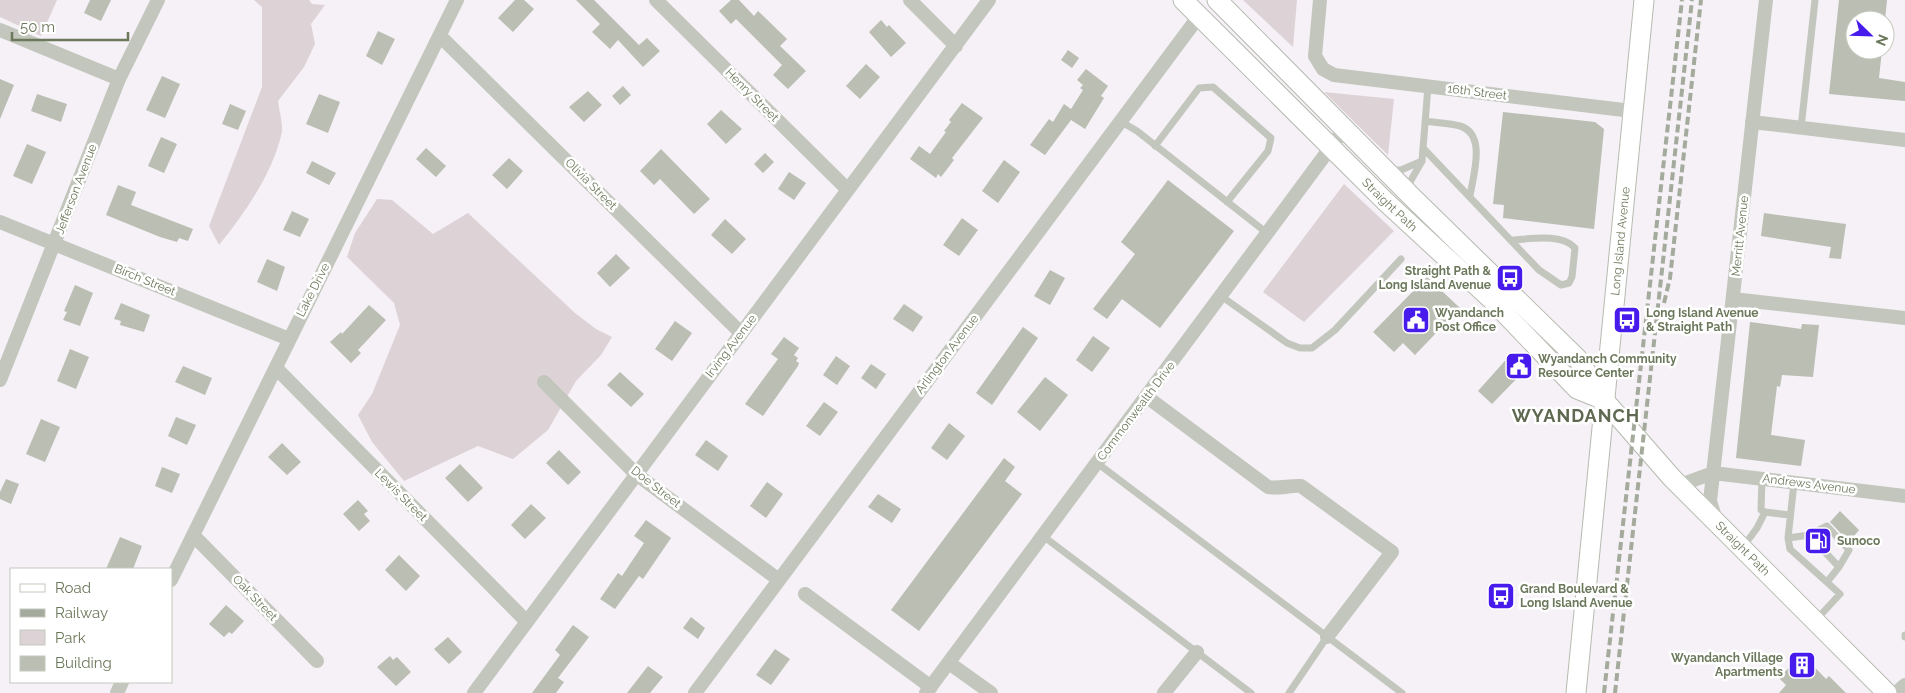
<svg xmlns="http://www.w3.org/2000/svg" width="1905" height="693" font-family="Raleway,sans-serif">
	<rect width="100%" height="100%" fill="#f5f1f6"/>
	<!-- green -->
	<path fill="#ddd2d6" d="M0 0H57L41 36 0 17Z
		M254 0H309L312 4 325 5 311 24 315 44 304 67 278 101C279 110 283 123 282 132 273 173 245 213 219 245L209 226 262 87V7Z
		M1243 0H1297L1293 47Z
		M1324 92 1394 99 1388 155Z
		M1344 184 1394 231 1304 322 1263 292Z
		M377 199 392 200 433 234 468 213 575 313 596 329 612 337 601 355 576 381 548 430 513 459 478 446 404 481 372 442 358 415 372 394 400 325 394 303 347 257 355 233Z"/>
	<!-- building -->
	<path fill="#babeb3" d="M90 0H111L101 21 84 13Z
		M515 0H524L534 9 513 32 498 18Z
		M576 0H594L639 45 647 38 660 51 643 67 618 40 610 49 592 32 600 24Z
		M731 0H739L754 16 758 11 787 39 780 46 806 71 788 89 773 75 782 65 736 19 731 24 719 11Z
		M1839 0H1887L1885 20H1855V50H1882L1879 78 1905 82V101L1829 94Z
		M881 20 887 27 889 25 906 43 891 57 869 32Z
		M378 31 395 39 382 65 366 56Z
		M1068 50 1079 58 1072 68 1061 60Z
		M866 64 880 77 860 99 846 86Z
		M1086 69 1108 86 1101 96 1104 98 1085 129 1071 120 1045 155 1030 145 1049 119 1053 122 1064 104 1071 109 1083 90 1080 88 1083 85 1077 80Z
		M162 76 180 84 165 118 146 110Z
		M0 79 14 85 0 119Z
		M623 86 631 95 620 105 612 96Z
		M588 91 602 105 584 122 569 107Z
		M37 94 67 104 61 122 31 111Z
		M319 94 340 102 328 133 306 124Z
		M962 103 983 118 952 158 954 160 941 177 938 174 936 178 910 159 919 146 930 154 946 132 944 131 951 122 949 120Z
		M230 104 246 111 238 130 222 124Z
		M721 110 742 129 726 144 707 124Z
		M1503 112 1595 122 1604 129 1594 229 1503 218 1504 205 1493 204Z
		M161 137 177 144 164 173 148 166Z
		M27 144 46 152 32 184 13 176Z
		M426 148 446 166 436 177 416 159Z
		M661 149 710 199 694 214 660 179 654 185 640 171Z
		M765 153 774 162 763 173 754 164Z
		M509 158 523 171 507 189 492 175Z
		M1004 160 1020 172 998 203 982 191Z
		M312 161 336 173 329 185 306 173Z
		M789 172 806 183 794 200 778 189Z
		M1168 180 1234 231 1160 328 1122 299 1107 319 1093 309 1135 254 1121 242Z
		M118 185 136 192 131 205 193 229 188 241 179 238 177 242 160 237 106 215Z
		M292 211 309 219 300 237 283 230Z
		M1764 213 1846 224 1841 259 1829 258 1831 247 1761 236Z
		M962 218 978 230 959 256 943 245Z
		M725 219 746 239 732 254 711 235Z
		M616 254 630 268 610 287 597 273Z
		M267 259 285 267 277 291 257 282Z
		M1050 270 1065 278 1050 305 1034 296Z
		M1427 277 1460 308 1415 355 1403 343 1394 352 1373 332Z
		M75 285 93 293 80 326 63 320 67 312 64 311Z
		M121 303 150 315 144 332 120 325 121 321 114 319Z
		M904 304 923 317 913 332 893 319Z
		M369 305 386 320 358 350 361 353 351 363 330 342 341 332 342 334Z
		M675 321 692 333 672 361 655 349Z
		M1750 322 1801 329 1802 324 1819 325 1813 377 1782 375 1780 387 1777 386 1771 435 1805 440 1801 466 1736 458Z
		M1023 327 1038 338 992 405 976 393Z
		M1093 336 1110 348 1092 372 1076 360Z
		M784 337 799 348 794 355 798 358 796 361 799 363 798 366 763 416 745 404 778 359 771 354Z
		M70 349 89 357 76 389 57 381Z
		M1511 354 1526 369 1492 404 1478 391Z
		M836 356 850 366 837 385 823 375Z
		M871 364 886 374 876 389 861 378Z
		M183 366 212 378 205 395 175 382Z
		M620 372 644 394 631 407 607 385Z
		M1045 377 1068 395 1040 431 1017 412Z
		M824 402 838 412 820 436 806 426Z
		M176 417 196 425 187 445 168 436Z
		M41 419 60 427 45 462 26 454Z
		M949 423 965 436 947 460 931 448Z
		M706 440 728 456 718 471 695 455Z
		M282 443 301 462 287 475 268 457Z
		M559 450 581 472 568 485 546 463Z
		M1004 458 1015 467 1005 481 1022 494 919 631 891 610Z
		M460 464 483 488 468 502 445 478Z
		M162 467 180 474 172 493 155 486Z
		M6 479 19 484 11 504 0 499V492Z
		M767 482 783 494 766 518 750 506Z
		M878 494 901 509 892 523 868 507Z
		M358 500 368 511 364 514 370 521 359 531 343 514Z
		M531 504 546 518 525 539 511 525Z
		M1840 511 1859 530 1849 542 1830 522Z
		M646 520 671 538 643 579 639 576 615 609 600 599 618 573 622 576 644 543 634 536Z
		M120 537 142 546 133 569H106Z
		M399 555 420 576 406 591 385 570Z
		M226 605 244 621 232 634 229 632 224 637 209 624Z
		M691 617 705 628 698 639 683 628Z
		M573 625 589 637 558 678 564 682 556 693H532L560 655 555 650Z
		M448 637 462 652 449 664 434 649Z
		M775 649 790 659 771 685 756 675Z
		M1802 654 1826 679 1829 676 1846 693H1779L1786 685 1779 678Z
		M390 656 393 660 397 657 411 672 396 686 377 667Z
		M648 666 663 677 650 693H627Z"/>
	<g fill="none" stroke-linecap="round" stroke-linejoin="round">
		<!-- secondary casing -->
		<g stroke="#b6bbb0" stroke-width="21">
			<g id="secondary">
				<path id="s1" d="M1183 0 1386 202 1491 299 1577 389 1604 400"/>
				<path id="s2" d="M1217 0 1412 197 1578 359 1604 400 1672 478 1887 693"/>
				<path id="s3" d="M1576 693 1644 0"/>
			</g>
		</g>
		<!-- lane -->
		<path stroke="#c2c6bd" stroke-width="7" d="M1120 121 1137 131 1267 233
			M1425 121C1437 123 1449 123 1460 126 1487 134 1473 176 1470 196
			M1801 128 1815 0
			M1155 146 1199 88 1213 87 1271 138 1268 151 1227 202
			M1423 148 1539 270 1561 285 1569 283 1572 277 1575 248C1562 233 1530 239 1513 240
			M1389 170H1401L1422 161
			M1411 190 1410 182 1422 161 1428 86
			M1221 296 1287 343 1300 348H1312L1335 330 1401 259
			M1097 463 1402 693
			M1762 479 1761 510 1765 512
			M1794 483 1788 538 1790 549 1840 594 1816 620
			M1765 512 1789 515
			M1809 535 1827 526 1849 550 1839 567
			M1043 536 1251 693
			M1788 538 1809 535 1839 567 1827 582
			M1743 547 1757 528 1765 512
			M1905 635V637
			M1289 693 1327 637"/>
		<!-- street -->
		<path stroke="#c2c6bd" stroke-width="14" d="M656 0 847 189
			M910 0 956 46
			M1320 0 1315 56 1323 69 1334 75 1632 111
			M0 30 119 79
			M440 36 741 333
			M1752 122 1905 140
			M0 222 289 339
			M1733 299 1905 318
			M276 368 527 622
			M0 380 119 79 158 0
			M544 382 636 474 779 580
			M1147 397 1268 487C1280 489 1290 485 1301 486L1392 552 1327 637
			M1680 485 1713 473 1905 496
			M1716 520 1710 501 1766 0
			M193 535 317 661
			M171 580 457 0
			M805 594 931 687
			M949 663 991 693
			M117 693 122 682
			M474 693 989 0
			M695 693 1199 16
			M926 693 1345 128
			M1164 693 1197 652
			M1896 693 1905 685"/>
		<!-- secondary -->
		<use href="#secondary" stroke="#fff" stroke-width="19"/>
		<!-- rail -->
		<path stroke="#a4aa9c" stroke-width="4" stroke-dasharray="8 4" stroke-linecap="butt" d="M1664 303 1670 278 1701 0
			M1604 693 1682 0
			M1615 693 1692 0"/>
	</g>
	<!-- icons -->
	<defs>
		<g id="bus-square" transform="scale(1.4375)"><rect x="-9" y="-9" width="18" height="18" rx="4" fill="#461bec" stroke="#fff"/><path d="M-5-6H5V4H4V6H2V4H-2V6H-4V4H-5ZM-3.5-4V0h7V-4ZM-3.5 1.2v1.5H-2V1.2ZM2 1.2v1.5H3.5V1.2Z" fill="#fff"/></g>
		<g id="civic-square" transform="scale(1.4375)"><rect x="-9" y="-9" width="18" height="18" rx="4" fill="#461bec" stroke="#fff"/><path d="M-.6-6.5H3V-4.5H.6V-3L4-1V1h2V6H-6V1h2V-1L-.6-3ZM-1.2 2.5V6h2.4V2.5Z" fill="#fff"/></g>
		<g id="fuel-square" transform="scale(1.4375)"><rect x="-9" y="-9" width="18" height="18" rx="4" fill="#461bec" stroke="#fff"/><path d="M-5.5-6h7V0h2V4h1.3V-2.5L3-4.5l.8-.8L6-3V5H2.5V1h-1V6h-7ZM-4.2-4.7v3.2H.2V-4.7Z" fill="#fff"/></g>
		<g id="building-square" transform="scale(1.4375)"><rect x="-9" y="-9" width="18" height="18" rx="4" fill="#461bec" stroke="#fff"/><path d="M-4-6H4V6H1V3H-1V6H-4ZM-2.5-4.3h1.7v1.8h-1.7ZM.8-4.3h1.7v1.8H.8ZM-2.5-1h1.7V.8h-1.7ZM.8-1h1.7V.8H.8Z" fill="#fff"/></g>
	</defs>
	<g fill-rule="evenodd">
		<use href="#bus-square" x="1510" y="278"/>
		<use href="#civic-square" x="1416" y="320"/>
		<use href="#bus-square" x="1627" y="320"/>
		<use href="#civic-square" x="1519" y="366"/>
		<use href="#fuel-square" x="1818" y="541"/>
		<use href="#bus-square" x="1501" y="596"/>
		<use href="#building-square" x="1802" y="665"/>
	</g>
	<g text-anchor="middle" stroke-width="5" stroke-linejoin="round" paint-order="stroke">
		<!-- street labels -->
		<g font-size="12" fill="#6c785b" stroke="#fff">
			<text transform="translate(1477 92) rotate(7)" y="4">16th Street</text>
			<text transform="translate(752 95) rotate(45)" y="4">Henry Street</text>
			<text transform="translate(591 184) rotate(45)" y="4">Olivia Street</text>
			<text transform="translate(76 189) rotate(-69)" y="4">Jefferson Avenue</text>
			<text dy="4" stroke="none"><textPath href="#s1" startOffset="291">Straight Path</textPath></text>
			<text transform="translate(1740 236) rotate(-84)" y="4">Merritt Avenue</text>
			<text dy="4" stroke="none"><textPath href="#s3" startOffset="454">Long Island Avenue</textPath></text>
			<text transform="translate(145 280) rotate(22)" y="4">Birch Street</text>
			<text transform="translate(313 290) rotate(-63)" y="4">Lake Drive</text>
			<text transform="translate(731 346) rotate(-53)" y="4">Irving Avenue</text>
			<text transform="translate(947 354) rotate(-53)" y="4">Arlington Avenue</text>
			<text transform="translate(1136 411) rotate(-53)" y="4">Commonwealth Drive</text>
			<text transform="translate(1809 484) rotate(7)" y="4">Andrews Avenue</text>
			<text transform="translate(656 487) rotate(38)" y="4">Doe Street</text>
			<text transform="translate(401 495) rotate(45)" y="4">Lewis Street</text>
			<text dy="4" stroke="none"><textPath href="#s2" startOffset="761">Straight Path</textPath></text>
			<text transform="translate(255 598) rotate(46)" y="4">Oak Street</text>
		</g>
		<!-- poi labels -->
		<g font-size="12" font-weight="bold" fill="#6c785b" stroke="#fff" text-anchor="start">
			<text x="1491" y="275" text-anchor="end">Straight Path &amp;<tspan x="1491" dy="14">Long Island Avenue</tspan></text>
			<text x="1435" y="317">Wyandanch<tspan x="1435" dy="14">Post Office</tspan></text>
			<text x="1646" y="317">Long Island Avenue<tspan x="1646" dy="14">&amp; Straight Path</tspan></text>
			<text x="1538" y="363">Wyandanch Community<tspan x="1538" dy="14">Resource Center</tspan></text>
			<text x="1837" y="545">Sunoco</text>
			<text x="1520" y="593">Grand Boulevard &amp;<tspan x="1520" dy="14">Long Island Avenue</tspan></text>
			<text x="1783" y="662" text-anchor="end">Wyandanch Village<tspan x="1783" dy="14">Apartments</tspan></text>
		</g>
		<!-- district labels -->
		<g font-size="18" font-weight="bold" letter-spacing="1" fill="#5f6951" stroke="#fff">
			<text x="1576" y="422">WYANDANCH</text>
		</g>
	</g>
	<!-- legend -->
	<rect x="10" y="568" width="162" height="115" fill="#ffffff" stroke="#c4c9bd"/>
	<rect x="20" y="584" width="25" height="8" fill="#ffffff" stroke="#c4c9bd"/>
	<text x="55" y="593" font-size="15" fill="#6c785b">Road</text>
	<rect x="20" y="609" width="25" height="8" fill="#a4aa9c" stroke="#c4c9bd"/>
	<text x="55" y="618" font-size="15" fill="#6c785b">Railway</text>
	<rect x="20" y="630" width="25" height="15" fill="#ddd2d6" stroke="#c4c9bd"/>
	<text x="55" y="643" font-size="15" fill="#6c785b">Park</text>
	<rect x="20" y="656" width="25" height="15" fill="#babeb3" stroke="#c4c9bd"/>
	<text x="55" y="668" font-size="15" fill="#6c785b">Building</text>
	<!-- north arrow -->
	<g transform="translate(1870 35) rotate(113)"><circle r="24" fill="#ffffff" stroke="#c4c9bd"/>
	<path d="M0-4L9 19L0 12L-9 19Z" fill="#461bec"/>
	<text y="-8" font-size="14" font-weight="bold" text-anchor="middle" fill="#6c785b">N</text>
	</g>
	<!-- scale -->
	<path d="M12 32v8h116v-8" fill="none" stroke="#6c785b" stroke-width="2.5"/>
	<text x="20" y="32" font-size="15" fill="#6c785b" stroke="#ffffff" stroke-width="4" paint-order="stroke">50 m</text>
</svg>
